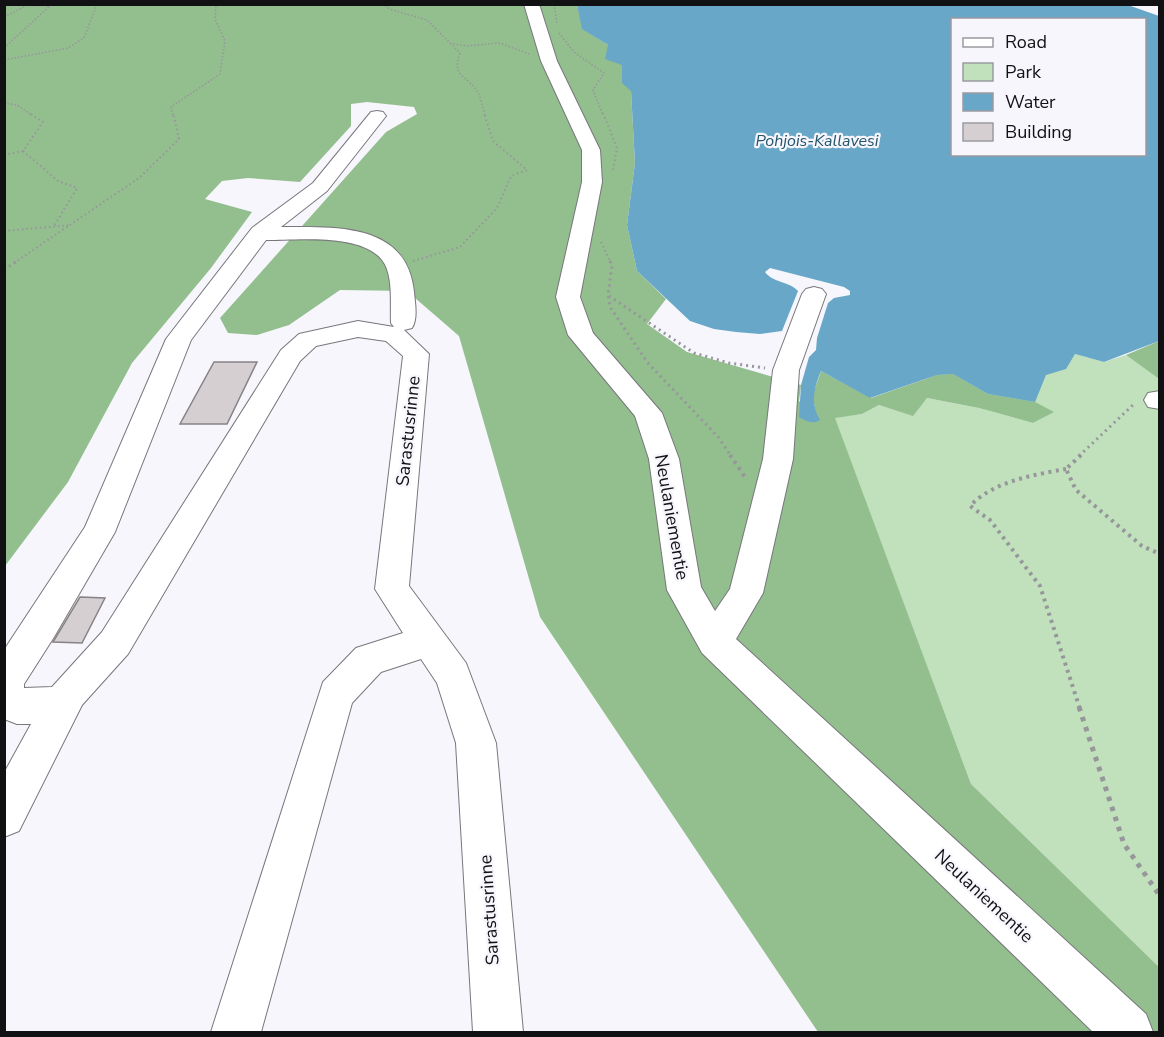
<svg xmlns="http://www.w3.org/2000/svg" width="1164" height="1037" font-family="'Nunito Sans',sans-serif">
	<rect width="100%" height="100%" fill="#f6f6fc"/>
	<!-- green -->
	<path fill="#c0e1bc" d="M835 351 1075 354 1104 362 1126 355 1159 379V967L971 784 834 417 862 414 879 405 912 415 927 398 979 408 1033 423 1053 412Z"/>
	<!-- forest -->
	<path fill="#93be8e" d="M5 5H577L583 29 608 45 623 65 631 91 635 163 627 225 637 271 666 299 647 324 687 352 801 385 799 401 815 412 813 394 821 371 871 398 937 375 953 374 988 394 1035 402 1054 412 1033 423 979 408 927 398 913 416 879 405 862 414 835 418 971 784 1159 967V1032H818L540 617 459 336 407 291 340 290 289 325 257 335 228 333 220 318 386 132 417 114 414 107 367 102 351 104V126L300 182 248 178 222 181 205 199 252 212 211 268 132 363 68 482 5 566Z
		M1159 341V379L1126 355Z"/>
	<!-- water -->
	<path fill="#68a7c8" fill-rule="evenodd" d="M1125 4 1159 16V341L1104 362 1075 354 1066 369 1046 375 1035 402 988 394 953 374 937 375 870 398 821 371C814 388 810 404 820 420 813 425 806 421 799 417L801 385 809 357 816 350 817 338 828 303 834 298 850 295V291L844 287 770 268 765 272C773 283 789 281 798 291L782 331 760 334 736 332 714 329 690 321 637 271 627 225 635 163 631 91 622 83V65L605 59 608 45 582 29 577 5ZM952 20H1144V154H952Z"/>
	<!-- building -->
	<path fill="#d5cfd2" stroke="#878285" stroke-width="1.5" d="M214 362H257L227 424H180Z
		M80 597 105 598 82 643 53 642Z"/>
	<g fill="none" stroke-linecap="round" stroke-linejoin="round">
		<!-- minor casing -->
		<g stroke="#77777c" stroke-width="2">
			<path id="minor" d="M524 4H538L540 7 557 61 600 150 602 182 580 297 593 333 662 413 679 459 701 587 715 611 730 589 763 459 773 370 802 294 806 289 814 287 822 289 826 294 799 370 793 459 763 593 736 639 1146 1014 1153 1032H1093L702 653 667 590 649 459 635 416 568 335 556 297 582 182V150L541 61Z
				M377 111 383 112 386 116 327 191 281 227C335 227 407 222 414 292 415 303 418 319 412 328L404 330 429 354 409 586 466 663 496 743 523 1032H473L456 743 437 683 421 659 381 672 352 703 261 1032H211L323 682 356 648 403 633 375 589 403 356 386 341 358 337 316 346 300 361 128 654 82 705 19 831 4 837V773L31 724H17L4 719V650L85 527 166 339 252 228 313 183 371 112ZM266 240C297 240 361 233 382 260 394 275 390 305 391 323L394 327 358 321 299 334 281 350 102 632 52 687 24 688V684L54 637 115 532 191 340Z
				M1160 391V409L1148 407 1144 400 1148 393Z"/>
		</g>
		<!-- path-far4 -->
		<path stroke="#96969b" stroke-width="1.5" stroke-dasharray="1.5 2" stroke-linecap="butt" d="M382 4 392 10 427 20 450 43 466 46 500 43 529 54
			M554 4 557 23
			M4 5 50 6
			M4 17 24 7
			M559 33 574 52 604 73 593 90 603 115
			M450 43 460 53C452 75 463 74 475 88 481 94 482 107 485 115
			M4 48 52 4
			M4 60 68 48 84 38 97 4
			M4 103 17 105 32 115
			M173 115 171 107 220 74 225 41 215 19 216 4"/>
		<!-- path-far3 -->
		<path stroke="#96969b" stroke-width="2" stroke-dasharray="1.5 3" stroke-linecap="butt" d="M603 113 617 148 613 170
			M23 151 58 181 77 188 54 226
			M4 155 23 151 43 122 29 113
			M4 231 71 225
			M601 242 611 263
			M413 261 460 247 497 208 511 176 527 170 493 141 484 113
			M14 263 139 178 179 139 173 113"/>
		<!-- path-far2 -->
		<path stroke="#96969b" stroke-width="3" stroke-dasharray="2 4" stroke-linecap="butt" d="M610 261 612 266 608 295 610 307 647 362 719 438 731 456
			M4 270 17 261
			M609 296 694 353 729 363 765 368
			M1079 456 1135 403"/>
		<!-- path-far1 -->
		<path stroke="#96969b" stroke-width="4" stroke-dasharray="3 4.5" stroke-linecap="butt" d="M730 455 747 480
			M1081 455 1066 469 1076 490 1142 546 1160 554
			M1066 469C1033 475 994 481 970 506L990 520 1040 586 1080 709"/>
		<!-- path -->
		<path stroke="#96969b" stroke-width="5" stroke-dasharray="4.5 6" stroke-linecap="butt" d="M1079 707 1124 844 1160 896"/>
		<!-- minor -->
		<use href="#minor" fill="#fff" fill-rule="evenodd"/>
	</g>
	<g text-anchor="middle" stroke-width="4.5" stroke-linejoin="round" paint-order="stroke">
		<!-- far-water labels -->
		<g font-size="16" font-style="italic" fill="#22546c" stroke="#f6f6fc">
			<text x="817" y="146">Pohjois-Kallavesi</text>
		</g>
		<!-- street labels -->
		<g font-size="18" fill="#111113" stroke="#f6f6fc">
			<text transform="translate(408 431) rotate(-84)" y="6">Sarastusrinne</text>
			<text transform="translate(672 517) rotate(80)" y="6">Neulaniementie</text>
			<text transform="translate(984 896) rotate(43)" y="6">Neulaniementie</text>
			<text transform="translate(489 910) rotate(-94)" y="6">Sarastusrinne</text>
		</g>
	</g>
	<!-- border -->
	<rect width="1164" height="1037" fill="none" stroke="#111113" stroke-width="12"/>
	<!-- legend -->
	<rect x="951" y="18" width="195" height="138" fill="#f6f6fc" stroke="#9a9a9f" stroke-width="1.5"/>
	<rect x="963" y="38" width="30" height="9" fill="#ffffff" stroke="#9a9a9f" stroke-width="1.5"/>
	<text x="1005" y="48" font-size="18" fill="#111113">Road</text>
	<rect x="963" y="63" width="30" height="18" fill="#c0e1bc" stroke="#9a9a9f" stroke-width="1.5"/>
	<text x="1005" y="78" font-size="18" fill="#111113">Park</text>
	<rect x="963" y="93" width="30" height="18" fill="#68a7c8" stroke="#9a9a9f" stroke-width="1.5"/>
	<text x="1005" y="108" font-size="18" fill="#111113">Water</text>
	<rect x="963" y="123" width="30" height="18" fill="#d5cfd2" stroke="#9a9a9f" stroke-width="1.5"/>
	<text x="1005" y="138" font-size="18" fill="#111113">Building</text>
</svg>
